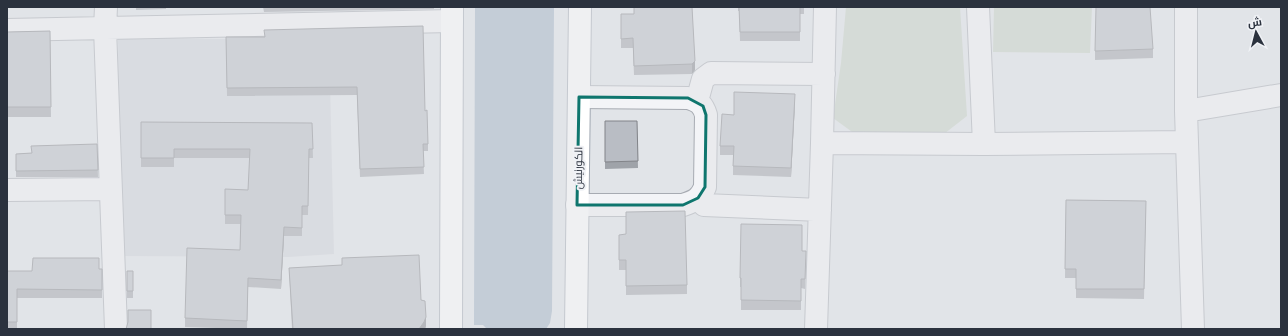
<svg xmlns="http://www.w3.org/2000/svg" width="1288" height="336" font-family="'Public Sans',Cairo,sans-serif">
	<rect width="100%" height="100%" fill="#e1e4e8"/>
	<!-- built -->
	<path fill="#cfd3da" d="M118 38 329 40 334 254 289 257 119 256Z"/>
	<!-- green -->
	<path fill="#c6d1c3" d="M846 7H960L967 116 940 137 855 134 833 118 841 63Z
		M994 7H1092L1090 53 993 52Z"/>
	<!-- water -->
	<path fill="#9fb1c4" d="M475 7H554L552 311 550 323 546 329H487L483 325H474Z"/>
	<g fill="none" stroke-linecap="round" stroke-linejoin="round">
		<!-- minor casing -->
		<g stroke="#a7abb2" stroke-width="24">
			<path id="minor" d="M106 7 105 28 116 329
				M978 7 984 144
				M1186 7V111L1193 329
				M7 30 452 21
				M697 101 703 79 711 73 824 74
				M1186 111 1281 95
				M822 143 984 144 1187 142
				M7 190 110 189
				M698 198 704 205 820 210
				M577 205H683C695 201 700 199 705 187L706 115C703 104 698 101 688 98L579 97
				M816 329 822 143 825 7"/>
		</g>
		<!-- major casing -->
		<g stroke="#a1a8b2" stroke-width="24">
			<path id="major" d="M451 329 452 7
				M576 329 580 7"/>
		</g>
		<!-- minor -->
		<use href="#minor" stroke="#f3f4f7" stroke-width="22"/>
		<!-- major -->
		<use href="#major" stroke="#fff" stroke-width="22"/>
	</g>
	<!-- wall -->
	<path fill="#9fa3a9" d="M136 7H166V9L136 10Z
		M256 7H434V9L264 12 263 7Z
		M692 7 695 70 692 74 634 75 633 48H621V14H634Z
		M738 7H804V14H800V41H740L739 11H738Z
		M50 31 51 117H7V32Z
		M226 37 425 111 428 144V151H423L424 174 360 177 357 95 227 96Z
		M1153 49V58L1095 60V51Z
		M795 103 791 177 733 175V155H720V146L734 115Z
		M605 121H637L638 168 605 169Z
		M141 122 312 123 313 158H309L308 215H302V236H284L281 289 248 287 247 329 185 327V318L240 250 241 224H225V189L248 190 250 158H174V167H141Z
		M97 144 98 177H16V154L31 153Z
		M1066 200 1146 201 1144 299 1076 298V278H1065Z
		M619 235 687 285V294L626 295V270H619Z
		M802 251 806 261 805 289 801 288V310H741V287H740V278Z
		M289 268 421 300 426 326 425 329H292Z
		M99 269 102 290V298H17V329H7V271H32Z
		M127 271H133V298H127Z"/>
	<!-- shaded-wall -->
	<path fill="#828489" d="M695 61V70L692 74V64Z
		M795 94V103L791 177V168Z
		M284 227V236L281 289V280Z
		M426 317V326L425 329H419Z"/>
	<!-- building -->
	<path fill="#b9bdc4" stroke="#828489" d="M634 7H692L695 61 692 64 634 66 633 38 621 39V14H634Z
		M739 7H800V32H740Z
		M1096 7H1150L1153 49 1095 51Z
		M423 26 425 111 427 110 428 144H423L424 167 360 169 357 87 227 88 226 37H265L264 30Z
		M50 31 51 107H7V32Z
		M734 92 795 94 791 168 733 166 734 146H720L722 114 734 115Z
		M605 121H637L638 161 605 162Z
		M141 122 312 123 313 149H309L308 206H302V228L284 227 281 280 248 278 247 321 185 318 187 248 240 250 241 215H225V189L248 190 250 149H174V158H141Z
		M97 144 98 170 16 171V154L32 153 31 146Z
		M1066 200 1146 201 1144 289H1076V269H1065Z
		M685 211 687 285 626 286V260H619V235L626 234V212Z
		M741 224 802 225V251H806L805 279H801V301L741 300V278H740Z
		M419 255 421 300 425 301 426 317 424 322 419 329H293L289 268 342 265V258Z
		M33 258H99V269H102V290L17 289V322H7V271H32Z
		M127 271H133V291H127Z
		M128 310H151V329H126L128 322Z"/>
	<!-- marked area -->
	<path d="M0 0H1288V336H0ZM579 97 688 98 703 106 706 115 705 187 698 198 683 205H577Z" fill="#e1e4e8" fill-opacity=".55" fill-rule="evenodd"/>
	<path fill="none" stroke="#0f766e" stroke-width="3" stroke-linejoin="round" d="M579 97 688 98 703 106 706 115 705 187 698 198 683 205H577Z"/>
	<g text-anchor="middle" stroke-width="4" stroke-linejoin="round" paint-order="stroke">
		<!-- street labels -->
		<g font-size="11" fill="#2b323e" stroke="#f0f2f6">
			<text transform="translate(578 168) rotate(-89)" y="4">الكورنيش</text>
		</g>
	</g>
	<!-- border -->
	<rect width="1288" height="336" fill="none" stroke="#2b323e" stroke-width="16"/>
	<!-- north arrow -->
	<g transform="translate(1256 32) rotate(353)" stroke="#f0f2f6" stroke-width="3" paint-order="stroke">
	<path d="M0-3L7 15L0 10L-7 15Z" fill="#2b323e"/>
	<text y="-6" font-size="11" font-weight="bold" text-anchor="middle" fill="#2b323e">ش</text>
	</g>
</svg>
